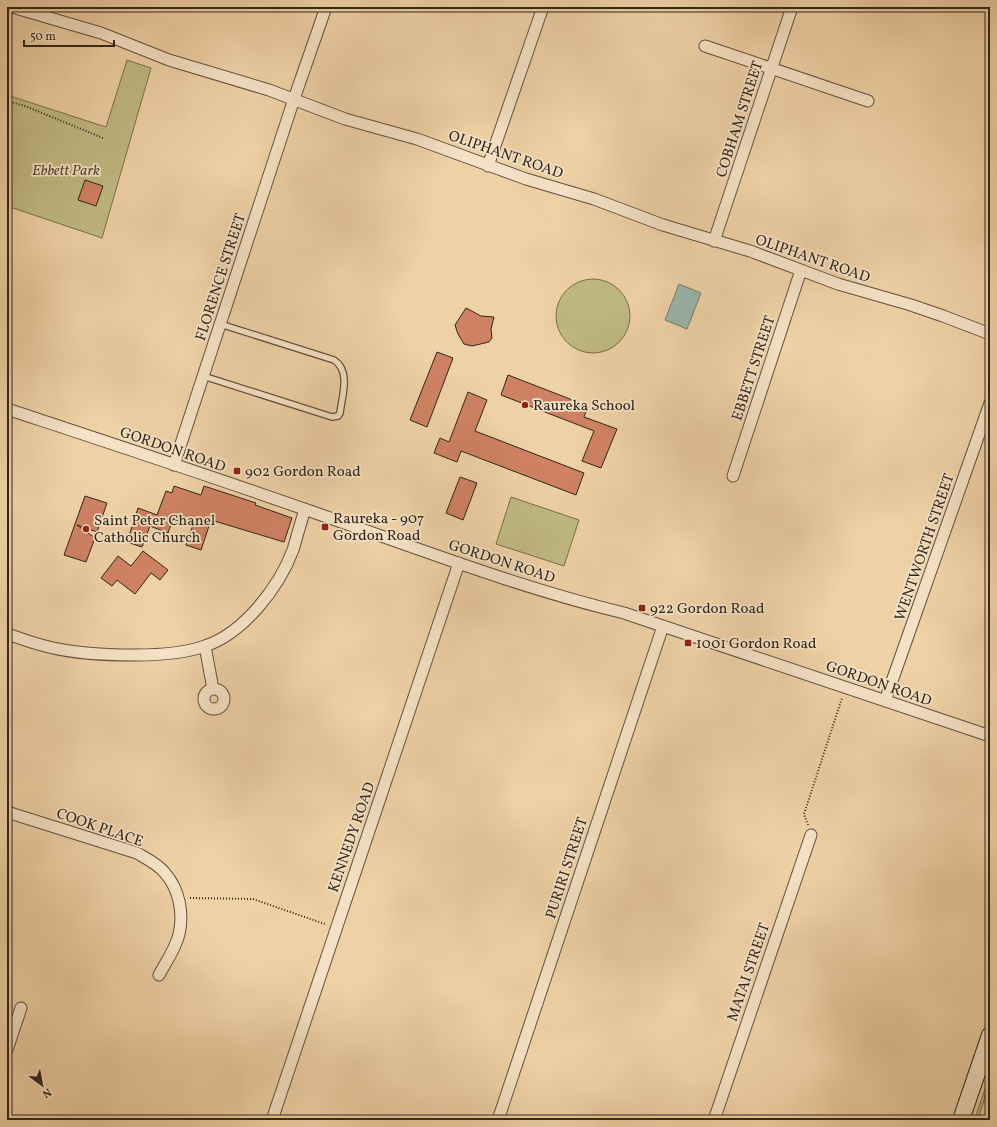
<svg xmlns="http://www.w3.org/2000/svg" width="997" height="1127" font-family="Vollkorn,serif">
	<rect width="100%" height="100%" fill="#efd1a6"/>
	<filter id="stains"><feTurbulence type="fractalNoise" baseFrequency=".005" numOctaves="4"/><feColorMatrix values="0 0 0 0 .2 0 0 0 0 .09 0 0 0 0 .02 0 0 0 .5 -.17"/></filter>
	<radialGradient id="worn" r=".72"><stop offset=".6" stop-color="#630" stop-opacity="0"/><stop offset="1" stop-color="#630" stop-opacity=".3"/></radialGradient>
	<!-- green -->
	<path fill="#c0b982" stroke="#78704e" d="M127 60 151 68 102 238 7 206V95L106 127Z
		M556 316a37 37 0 1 1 74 0a37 37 0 1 1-74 0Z
		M511 497 579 520 564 566 496 544Z
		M985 1089 987 1090 978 1120 975 1118Z"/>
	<!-- water -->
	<path fill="#9ab6ad" stroke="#707c73" d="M679 284 701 293 687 329 665 320Z"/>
	<!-- building -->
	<path fill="#cf8263" stroke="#30261b" d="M85 180 103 186 96 206 78 200Z
		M466 308 481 316 494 317 491 329 492 338 489 342 472 346 464 344 458 334 455 325Z
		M437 352 453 358 427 427 410 420Z
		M508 375 588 406 584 417 617 429 601 468 582 461 594 431 501 395Z
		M468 392 487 400 475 431 584 473 576 495 461 451 457 462 434 453 440 438 449 442Z
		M460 477 477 483 463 520 446 513Z
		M174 486 201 495 204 486 256 503 255 505 292 518 284 542 211 520 201 550 186 545 193 525 173 519 168 533 150 526 142 547 127 542 138 508 157 515 166 491 172 493Z
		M85 496 107 503 97 532 77 525 95 538 86 562 64 555Z
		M143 551 168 570 160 580 151 573 135 594 117 580 112 586 101 578 118 556 131 566Z"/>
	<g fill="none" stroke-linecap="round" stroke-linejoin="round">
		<!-- service casing -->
		<g stroke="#60513e" stroke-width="8">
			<path id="service" d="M203 376 332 417 338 416 340 413C342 396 351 371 334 360L220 324"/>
		</g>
		<!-- minor casing -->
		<g stroke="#60513e" stroke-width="13">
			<path id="minor" d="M12 7 101 33 169 60 269 90 345 119 417 139 526 179 594 199 663 225 750 251 838 284 911 305 943 316 990 334
				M705 46 868 101
				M488 166 543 7
				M714 241 792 7
				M7 409C107 442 208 475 307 510 412 546 516 587 624 613L990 736
				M174 465 294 99 326 7
				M733 476 801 270
				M7 634C20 638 32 643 45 646 74 654 105 655 135 655 158 655 183 654 205 646 244 633 279 587 293 550 297 536 301 522 305 509
				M205 646 213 689
				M204 699a10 10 0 1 1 20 0a10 10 0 1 1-20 0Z
				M885 701 990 403
				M7 812 137 853C147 859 158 864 165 873 179 889 184 913 179 934 176 948 166 962 159 975
				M7 1050 21 1008
				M272 1120 459 563
				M498 1120 663 626
				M714 1120 811 835"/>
		</g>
		<!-- secondary casing -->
		<g stroke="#30261b" stroke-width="18">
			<path id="secondary" d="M961 1120 990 1035"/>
		</g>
		<!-- path -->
		<path stroke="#30261b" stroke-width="2" stroke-dasharray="1 2" stroke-linecap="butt" d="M7 101 25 106 103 138
			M808 825 804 814 842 698
			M190 898 253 899 325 924"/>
		<!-- service -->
		<use href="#service" stroke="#f5e1c5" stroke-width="5.5"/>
		<!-- minor -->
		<use href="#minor" stroke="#f5e1c5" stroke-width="11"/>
		<!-- secondary -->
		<use href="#secondary" stroke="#f5e1c5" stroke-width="16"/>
	</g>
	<!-- markers -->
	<g fill="#8f2418" stroke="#f5e1c5" stroke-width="1.5">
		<circle cx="525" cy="405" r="4"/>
		<rect x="233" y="467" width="8" height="8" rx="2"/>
		<rect x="321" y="523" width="8" height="8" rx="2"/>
		<circle cx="86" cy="529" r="4"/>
		<rect x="638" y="604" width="8" height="8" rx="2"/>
		<rect x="684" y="639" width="8" height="8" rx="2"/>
	</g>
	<g text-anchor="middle" stroke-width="3.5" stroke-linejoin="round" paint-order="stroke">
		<!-- street labels -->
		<g font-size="15" fill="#30261b" stroke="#f5e1c5">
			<text transform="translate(739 119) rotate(-72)" y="5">COBHAM STREET</text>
			<text transform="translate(506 154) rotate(19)" y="5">OLIPHANT ROAD</text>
			<text transform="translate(813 258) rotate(19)" y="5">OLIPHANT ROAD</text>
			<text transform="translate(220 277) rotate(-72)" y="5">FLORENCE STREET</text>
			<text transform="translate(753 368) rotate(-72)" y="5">EBBETT STREET</text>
			<text transform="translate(173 449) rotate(19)" y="5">GORDON ROAD</text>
			<text transform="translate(924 547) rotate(-71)" y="5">WENTWORTH STREET</text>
			<text transform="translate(502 561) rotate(18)" y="5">GORDON ROAD</text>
			<text transform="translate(879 683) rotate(19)" y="5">GORDON ROAD</text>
			<text transform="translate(100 827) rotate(19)" y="5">COOK PLACE</text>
			<text transform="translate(351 837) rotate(-71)" y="5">KENNEDY ROAD</text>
			<text transform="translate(566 868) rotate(-72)" y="5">PURIRI STREET</text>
			<text transform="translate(748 972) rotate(-71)" y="5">MATAI STREET</text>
		</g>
		<!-- park labels -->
		<g font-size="15" font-style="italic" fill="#544b35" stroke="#f5e1c5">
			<text x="66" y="175">Ebbett Park</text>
		</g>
		<!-- poi labels -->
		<g font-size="15" fill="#30261b" stroke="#f5e1c5" text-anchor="start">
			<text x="533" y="410">Raureka School</text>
			<text x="245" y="476">902 Gordon Road</text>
			<text x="333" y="523">Raureka - 907<tspan x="333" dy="17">Gordon Road</tspan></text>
			<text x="94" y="525">Saint Peter Chanel<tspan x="94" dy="17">Catholic Church</tspan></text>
			<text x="650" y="613">922 Gordon Road</text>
			<text x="696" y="648">1001 Gordon Road</text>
		</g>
	</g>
	<!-- margin -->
	<rect width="997" height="1127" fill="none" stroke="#efd1a6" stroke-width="24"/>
	<rect x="8" y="8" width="981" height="1111" fill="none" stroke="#30261b" stroke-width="2"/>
	<rect x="12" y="12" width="973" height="1103" fill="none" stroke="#30261b"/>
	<!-- north arrow -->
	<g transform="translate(42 1085) rotate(148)" stroke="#f5e1c5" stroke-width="3" paint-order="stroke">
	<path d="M0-3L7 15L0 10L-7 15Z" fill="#30261b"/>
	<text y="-6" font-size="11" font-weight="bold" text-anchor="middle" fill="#30261b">N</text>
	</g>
	<!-- scale -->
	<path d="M24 40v6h90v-6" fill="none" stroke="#30261b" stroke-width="2"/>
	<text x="30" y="40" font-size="12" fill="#30261b" stroke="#f5e1c5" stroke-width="3" paint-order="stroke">50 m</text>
	<rect width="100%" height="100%" filter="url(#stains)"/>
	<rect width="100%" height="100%" fill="url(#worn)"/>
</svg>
